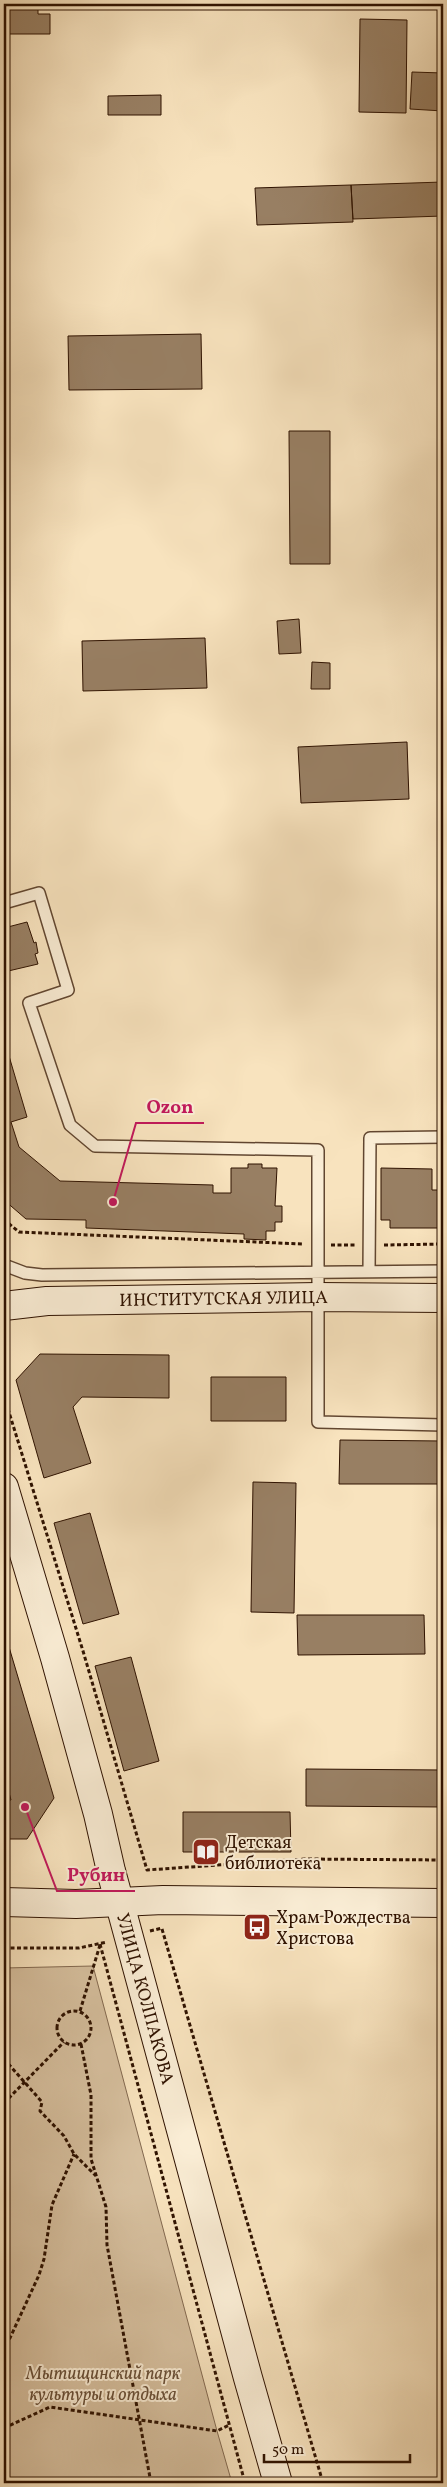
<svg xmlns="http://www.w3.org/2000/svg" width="447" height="2487" font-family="Vollkorn,serif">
	<rect width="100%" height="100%" fill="#f8e3be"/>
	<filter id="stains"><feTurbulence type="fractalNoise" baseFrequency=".004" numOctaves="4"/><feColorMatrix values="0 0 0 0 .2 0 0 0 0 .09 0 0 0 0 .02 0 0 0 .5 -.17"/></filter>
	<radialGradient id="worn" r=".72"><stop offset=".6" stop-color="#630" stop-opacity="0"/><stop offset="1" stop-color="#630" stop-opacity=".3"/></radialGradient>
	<!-- green -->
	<path fill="#d6bf9e" stroke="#82684f" d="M93 1966 217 2431 232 2483H4V1968Z"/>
	<!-- building -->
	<path fill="#987f63" stroke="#2f1200" d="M4 4H38V14H50V34H4Z
		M360 19 407 20 406 113 359 112Z
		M412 72 443 73V111L410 109Z
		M161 95V115H108V96Z
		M443 182V216L353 219 351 185Z
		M351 185 353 222 257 225 255 188Z
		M201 334 202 389 69 390 68 336Z
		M289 431H330V564H290Z
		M299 619 301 653 279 654 277 621Z
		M205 638 207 688 83 691 82 641Z
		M312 662 330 663V689H311Z
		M407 742 409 799 301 803 298 747Z
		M27 922 34 943 36 942 38 953 35 954 38 964 4 972V928Z
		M4 1039 27 1117 11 1122 19 1147 60 1181 213 1185V1193H231V1168H248V1164H262V1168H277L275 1206H282V1222H275V1231H266V1240L244 1239V1234L86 1228V1220L26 1219 4 1200Z
		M381 1168 432 1169V1190H443V1228H390V1220H381Z
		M40 1354 169 1355V1398L82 1397 73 1407 91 1463 44 1478 16 1380Z
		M211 1377H286V1421H211Z
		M340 1440 443 1441V1484H339Z
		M253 1482 296 1483 294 1613 251 1612Z
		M90 1513 119 1614 83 1624 54 1523Z
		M297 1615H424L425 1654 298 1655Z
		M9 1647 54 1798 27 1839H4V1800H11L4 1774V1648Z
		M131 1657 159 1761 124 1771 95 1666Z
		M306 1769 443 1770V1807L306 1806Z
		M183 1812H290L291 1852H183Z"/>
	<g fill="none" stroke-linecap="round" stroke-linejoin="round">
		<!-- lane casing -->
		<g stroke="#614630" stroke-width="14">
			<path id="lane" d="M4 903 39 893 68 990 29 1003 70 1125 95 1146 318 1150V1422L443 1425
				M4 1265 25 1273 42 1275 443 1271
				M369 1272 370 1138 443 1137"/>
		</g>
		<!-- secondary casing -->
		<g stroke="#2f1200" stroke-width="30">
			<g id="secondary">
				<path id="s1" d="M4 1306 47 1301 318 1297 443 1298"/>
				<path id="s2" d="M4 1487 55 1658 98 1814 111 1871 248 2378 278 2483"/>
				<path d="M4 1902 76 1904 163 1900 443 1903"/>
			</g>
		</g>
		<!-- path -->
		<path stroke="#2f1200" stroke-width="3" stroke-dasharray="4 2.5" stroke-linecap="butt" d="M4 1227 8 1223 19 1232 303 1244
			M331 1245H355
			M384 1245 443 1244
			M4 1396 83 1651 147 1870 305 1859 443 1860
			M162 1929 323 2483
			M150 1931 162 1928
			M100 1944 245 2483
			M4 1948H79L107 1942
			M57 2028a17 17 0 1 1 34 0a17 17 0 1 1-34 0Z
			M80 2011 100 1945
			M81 2044 91 2095V2159L106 2207 107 2245 151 2483
			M4 2059 42 2102 40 2111 64 2136 74 2154 96 2176
			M4 2103 64 2042
			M4 2351 39 2275 44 2259 52 2205 74 2154
			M4 2428 50 2407 217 2431 229 2425"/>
		<!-- lane -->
		<use href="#lane" stroke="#faedd5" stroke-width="11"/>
		<!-- secondary -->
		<use href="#secondary" stroke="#faedd5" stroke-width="28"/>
	</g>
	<!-- icons -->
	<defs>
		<g id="library-square" transform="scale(1.4375)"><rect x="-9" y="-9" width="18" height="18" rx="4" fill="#8f2418" stroke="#faedd5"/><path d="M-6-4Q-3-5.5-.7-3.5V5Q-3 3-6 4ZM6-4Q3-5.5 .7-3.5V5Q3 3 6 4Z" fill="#fff"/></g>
		<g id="bus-square" transform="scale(1.4375)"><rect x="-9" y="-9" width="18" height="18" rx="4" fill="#8f2418" stroke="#faedd5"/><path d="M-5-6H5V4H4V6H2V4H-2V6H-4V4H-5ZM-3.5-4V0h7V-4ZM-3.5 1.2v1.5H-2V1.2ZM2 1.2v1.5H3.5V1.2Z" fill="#fff"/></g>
	</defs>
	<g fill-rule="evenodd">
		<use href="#library-square" x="206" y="1852"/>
		<use href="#bus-square" x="257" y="1927"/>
	</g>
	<g text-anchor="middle" stroke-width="4" stroke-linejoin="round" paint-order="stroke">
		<!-- street labels -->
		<g font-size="18" fill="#2f1200" stroke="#faedd5">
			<text dy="6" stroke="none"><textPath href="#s1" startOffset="220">ИНСТИТУТСКАЯ УЛИЦА</textPath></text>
			<text dy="6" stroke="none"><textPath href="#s2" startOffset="531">УЛИЦА КОЛПАКОВА</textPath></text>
		</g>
		<!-- poi labels -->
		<g font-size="18" fill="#2f1200" stroke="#faedd5" text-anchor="start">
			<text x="225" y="1848">Детская<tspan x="225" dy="21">библиотека</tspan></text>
			<text x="276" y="1923">Храм Рождества<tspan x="276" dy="21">Христова</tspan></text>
		</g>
		<!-- park labels -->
		<g font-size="18" font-style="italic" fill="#694f37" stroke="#faedd5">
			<text x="103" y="2379">Мытищинский парк<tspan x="103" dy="21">культуры и отдыха</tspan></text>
		</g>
	</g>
	<!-- callouts -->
	<path fill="none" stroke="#c2185b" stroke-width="2" d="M113 1202L136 1123H204M25 1807L57 1891H135"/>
	<g fill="#c2185b" stroke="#faedd5" stroke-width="2">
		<circle cx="113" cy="1202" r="5"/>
		<circle cx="25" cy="1807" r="5"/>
	</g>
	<g font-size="19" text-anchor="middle" font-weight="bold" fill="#c2185b" stroke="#faedd5" stroke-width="4" stroke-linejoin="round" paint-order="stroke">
		<text x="170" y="1113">Ozon</text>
		<text x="96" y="1881">Рубин</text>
	</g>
	<!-- margin -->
	<rect width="447" height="2487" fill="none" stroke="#f8e3be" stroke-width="20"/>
	<rect x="5" y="5" width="437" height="2477" fill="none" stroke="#2f1200" stroke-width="2.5"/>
	<rect x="10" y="10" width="427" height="2467" fill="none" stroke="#2f1200"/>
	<!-- scale -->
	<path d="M264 2454v8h146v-8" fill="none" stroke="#2f1200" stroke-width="2.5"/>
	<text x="272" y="2454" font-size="15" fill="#2f1200" stroke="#faedd5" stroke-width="4" paint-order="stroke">50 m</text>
	<rect width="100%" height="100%" filter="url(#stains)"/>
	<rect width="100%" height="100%" fill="url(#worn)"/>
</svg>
